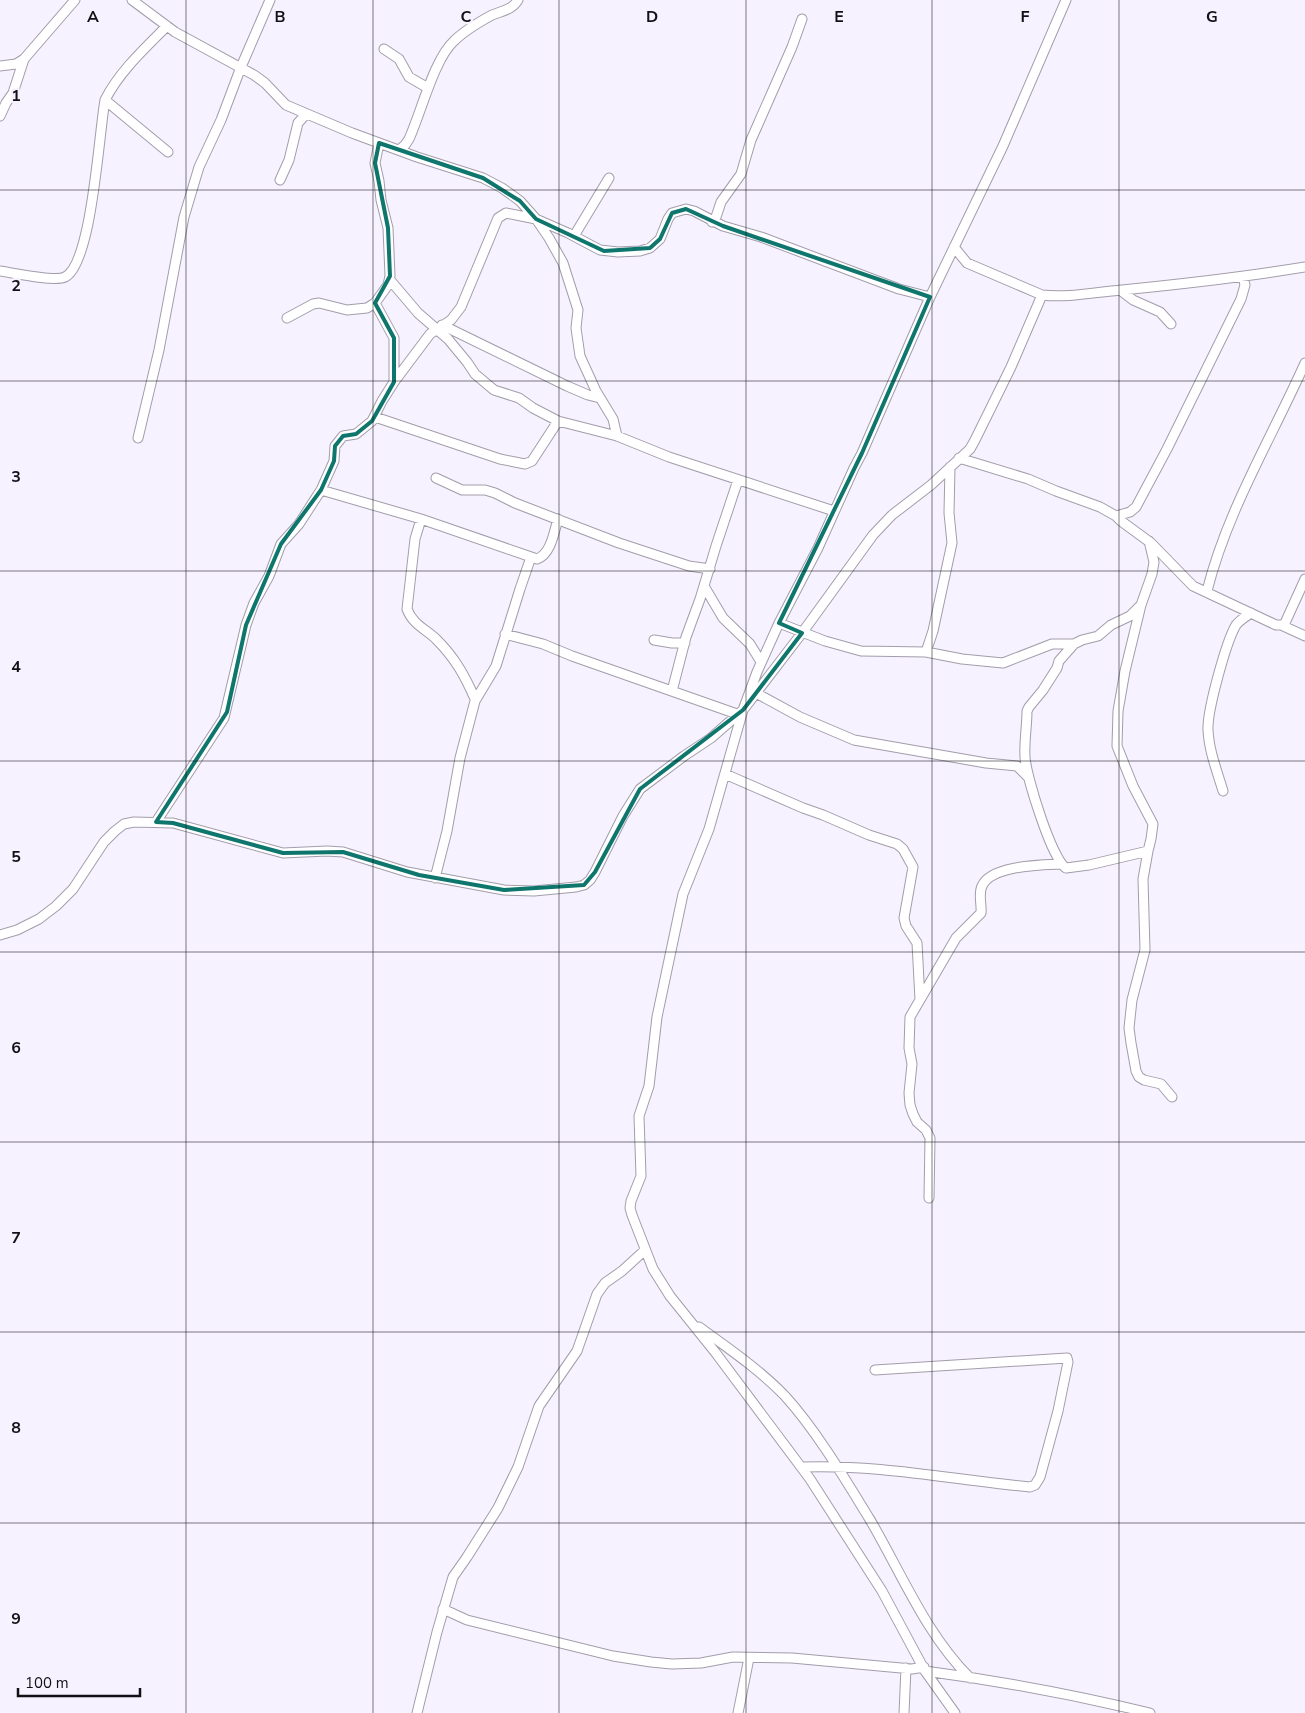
<svg xmlns="http://www.w3.org/2000/svg" width="1305" height="1713" font-family="'Nunito Sans',sans-serif">
	<rect width="100%" height="100%" fill="#f7f2ff"/>
	<g fill="none" stroke-linecap="round" stroke-linejoin="round">
		<!-- minor casing -->
		<g stroke="#a39daa" stroke-width="11">
			<path id="minor" d="M132 0 175 32 254 75 265 83 286 105 352 133 417 157 483 178 502 188 520 201 536 219 568 233 600 250 618 252 640 251 650 248 660 239 668 219 672 213 686 209 694 211 723 226 761 237 899 289 930 297
				M384 49 399 59 409 77 428 88
				M0 66 16 64 24 59
				M105 100 168 152
				M0 116 6 103 13 93 24 59 75 0
				M399 150 405 145 409 139C421 113 434 59 454 41 463 32 481 21 492 15 502 11 512 10 518 0
				M280 180 289 160 298 123 306 114
				M712 222 716 217 721 202 741 174 751 140 792 47 802 19
				M574 236 609 178
				M954 247 967 263 1042 295C1069 298 1095 292 1122 290 1183 284 1244 277 1305 267
				M0 271C13 273 55 282 65 277 92 264 99 132 105 100 119 72 145 48 167 26
				M390 280 418 313 448 339 467 362 475 374 494 390 519 398 533 408 558 421 617 436 669 457 834 511
				M1120 290 1133 300 1160 312 1171 324
				M375 303 394 338V382
				M287 318 313 304 319 303 347 310 367 308 375 303 388 285 390 276 388 228 381 200 379 181 375 163 379 143
				M442 325 567 386 588 395 600 398
				M375 417 500 459 525 464 532 461 558 421
				M138 438 159 350 184 217 199 167 221 120 241 67 270 0
				M959 458 1028 479 1056 491 1100 507 1116 516 1121 521 1151 543 1193 586 1276 625H1283L1285 623 1305 579
				M436 478 462 490H485L495 493 515 503 619 543 689 566 710 569
				M321 490 421 519 537 559C551 554 554 532 558 519
				M1116 516 1130 512 1136 507 1167 449 1241 299 1245 285 1243 277
				M421 519 415 539 407 609C413 625 426 629 437 640 455 658 465 676 475 699
				M1149 541 1154 562 1152 574 1141 605 1125 671 1118 711 1117 746 1133 786 1153 824 1151 839 1148 851 1143 879 1145 950 1132 1000 1129 1028 1131 1043 1136 1071 1139 1077 1144 1080 1161 1084 1172 1097
				M704 586 723 618 750 644 761 662
				M1207 591C1227 511 1271 439 1305 363
				M779 623 825 641 861 651 926 652 962 659 1003 663 1052 644H1074L1082 640 1098 636 1111 625 1130 616 1141 605
				M1281 625 1305 636
				M505 634 543 644 572 656 737 714
				M654 640 672 643H685
				M1074 644 1059 661 1057 668 1043 690 1029 707 1027 711C1027 726 1024 742 1025 757 1026 776 1052 860 1066 868L1089 865 1148 851
				M926 652 933 631 952 543 949 513 950 467
				M672 691 686 637 700 599 716 546 738 480
				M756 693 800 717 854 740 986 763 1017 766 1028 777
				M725 774 803 808 823 815 869 835 897 844 903 849 913 867 904 918 906 926 917 943 920 1000
				M1223 791C1217 771 1209 751 1208 730 1207 711 1226 642 1236 625 1240 620 1245 617 1251 613
				M156 822 224 718 246 625 254 603 269 576 281 544 299 524 321 490 334 461 335 446 343 436 356 434 372 421 382 401 394 382 430 334 451 320 461 307 498 218 506 213 536 219 549 238 563 263 578 310 576 328 580 356 596 391 613 419 617 436
				M435 878 447 831 460 758 475 701 496 666 520 589 531 557
				M0 935 17 930 39 919 56 906 73 889 104 842 115 831 124 824 134 822 173 823 283 853 327 851 343 852 407 872 504 890 534 891 576 887 584 885 590 880 595 872 623 816 640 789 684 756 711 738 743 710 802 633 873 535 892 515 931 485 970 449 975 440 1011 367 1042 295
				M929 1198 930 1138 926 1130 917 1122 913 1114 910 1105 909 1093 912 1064 909 1048 910 1017 956 938 981 913C982 905 978 894 982 886 991 865 1042 865 1062 864
				M699 1327C728 1348 760 1370 785 1396 816 1430 845 1479 869 1518 901 1572 925 1633 970 1678
				M802 1467C878 1464 955 1480 1030 1487L1035 1485 1040 1477 1058 1411 1068 1362 1067 1358 875 1370
				M443 1609 467 1620 613 1656 651 1662 672 1664 701 1663 733 1657 792 1658 912 1669 924 1667
				M925 1671C1001 1681 1076 1695 1150 1713
				M417 1713 437 1632 453 1577 467 1557 498 1508 518 1467 539 1406 577 1351 597 1294 605 1283 622 1271 645 1250
				M738 1713 749 1658
				M904 1713 906 1668
				M955 1713 925 1671 882 1591 810 1479 715 1352 670 1296 653 1269 632 1215 630 1208 631 1201 641 1176 639 1116 649 1086 657 1017 683 894 709 829 743 710 757 672 779 623 818 548 854 468 862 453 930 297 1003 146 1066 0"/>
		</g>
		<!-- minor -->
		<use href="#minor" stroke="#fff" stroke-width="9"/>
	</g>
	<!-- marked area -->
	<path fill="none" stroke="#0f766e" stroke-width="4" stroke-linejoin="round" d="M379 143 483 178 520 201 536 219 604 251 650 248 660 239 672 213 686 209 723 226 930 297 862 453 779 623 802 633 743 710 640 789 595 872 584 885 504 890 419 875 343 852 283 853 173 823 156 822 227 712 246 625 281 544 321 490 334 461 335 446 343 436 356 434 372 421 394 382V338L375 303 390 276 388 228 375 163Z"/>
	<!-- grid -->
	<path fill="none" stroke="#131115" stroke-width="1" stroke-opacity="0.55" d="M186 0V1713M373 0V1713M559 0V1713M746 0V1713M932 0V1713M1119 0V1713M0 190H1305M0 381H1305M0 571H1305M0 761H1305M0 952H1305M0 1142H1305M0 1332H1305M0 1523H1305"/>
	<g font-size="16" text-anchor="middle" font-weight="bold" fill="#131115" stroke="#f7f2ff" stroke-width="4.5" stroke-linejoin="round" paint-order="stroke">
		<text x="93" y="22">A</text>
		<text x="280" y="22">B</text>
		<text x="466" y="22">C</text>
		<text x="652" y="22">D</text>
		<text x="839" y="22">E</text>
		<text x="1025" y="22">F</text>
		<text x="1212" y="22">G</text>
		<text x="16" y="101">1</text>
		<text x="16" y="291">2</text>
		<text x="16" y="482">3</text>
		<text x="16" y="672">4</text>
		<text x="16" y="862">5</text>
		<text x="16" y="1053">6</text>
		<text x="16" y="1243">7</text>
		<text x="16" y="1433">8</text>
		<text x="16" y="1624">9</text>
	</g>
	<!-- scale -->
	<path d="M18 1688v8h122v-8" fill="none" stroke="#131115" stroke-width="2.5"/>
	<text x="25" y="1688" font-size="15" fill="#131115" stroke="#f7f2ff" stroke-width="4" paint-order="stroke">100 m</text>
</svg>
